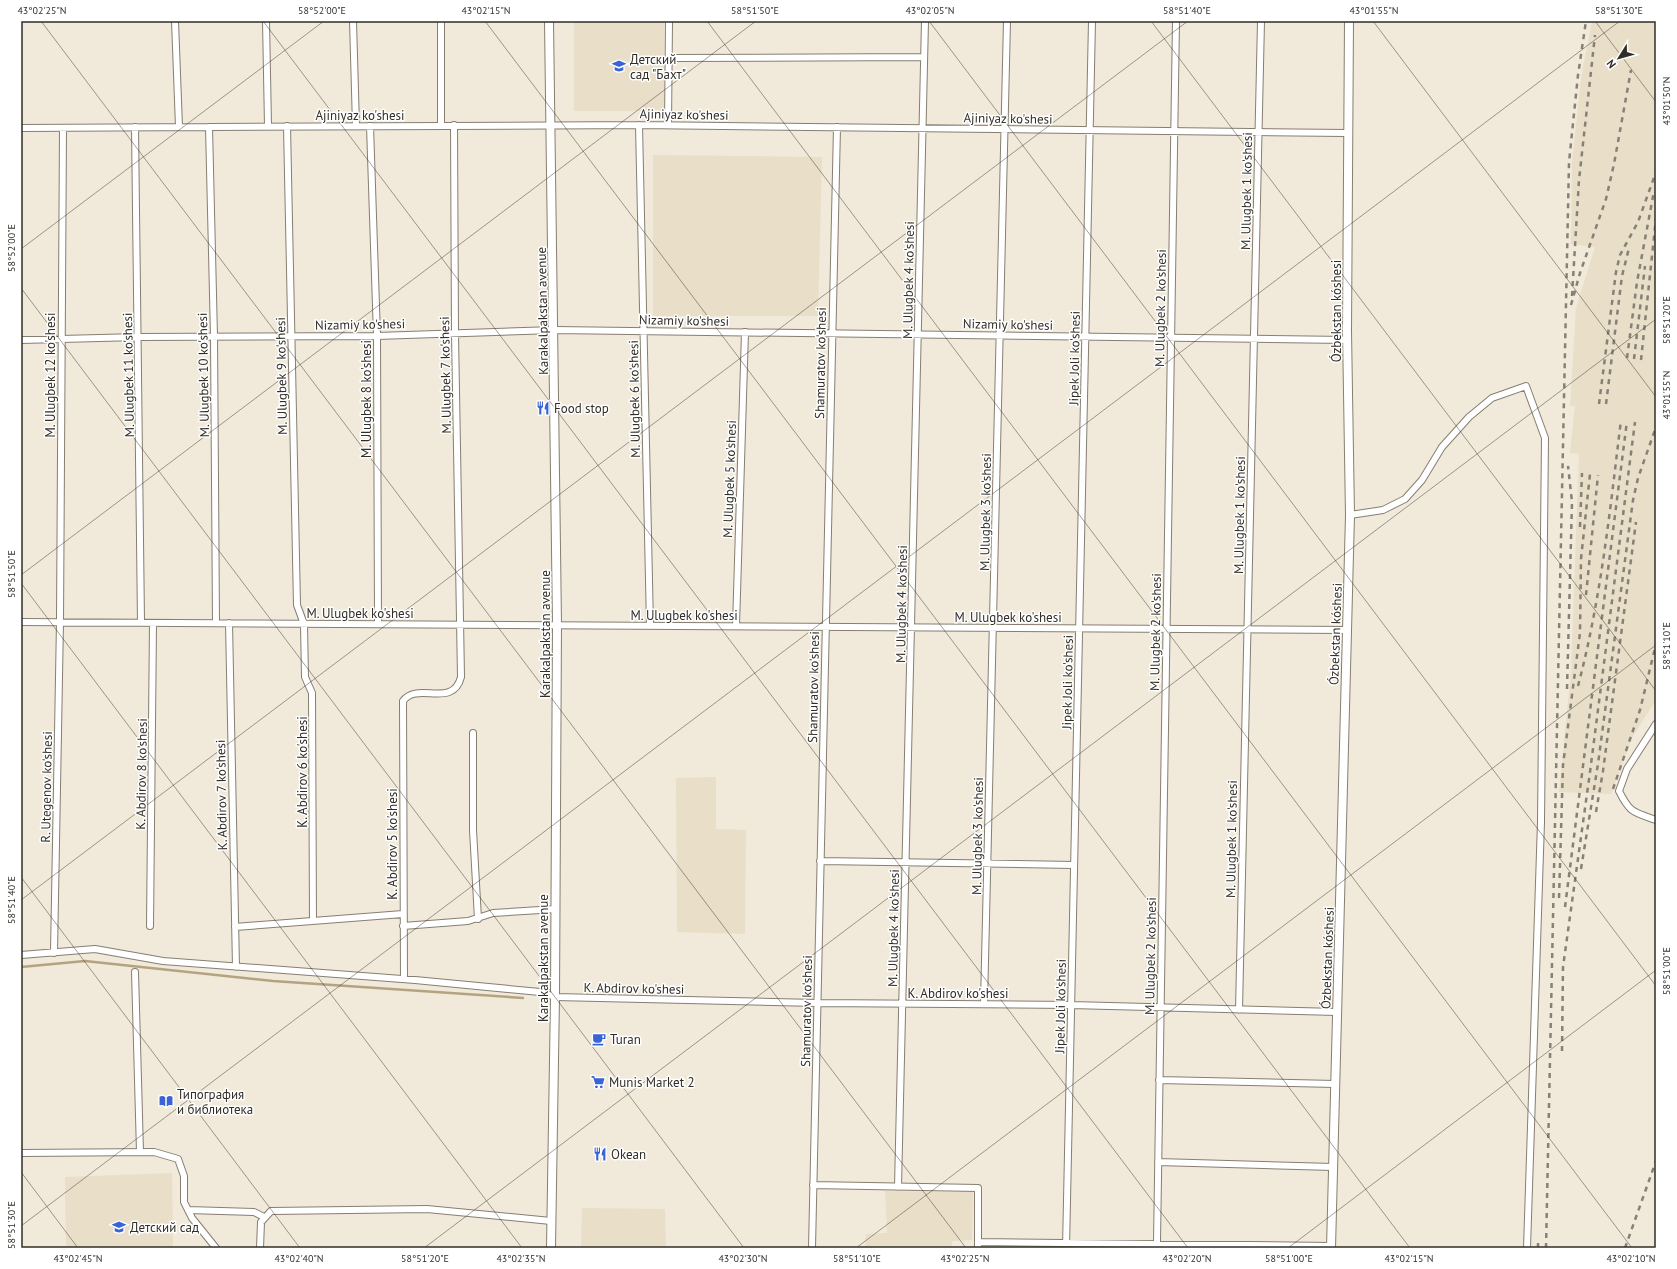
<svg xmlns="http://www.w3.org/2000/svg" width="1677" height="1269" font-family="'PT Sans',sans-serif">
	<rect width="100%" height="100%" fill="#f1e9d9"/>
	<!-- built -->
	<path fill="#e9dec8" d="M574 21H664V111H574Z
		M1592 21H1656V700L1633 736 1611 794 1559 792 1571 671 1579 454 1570 453 1575 406H1570L1576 308 1595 247 1571 244 1572 163 1581 78Z
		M653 155 822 157 818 316H653Z
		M716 777V829L746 830 745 934 677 932 676 778Z
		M172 1173 173 1248H66L65 1177Z
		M885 1191 973 1192 972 1240 952 1241V1248H865L866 1234 887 1233Z
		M582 1208 665 1209 666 1248H581Z"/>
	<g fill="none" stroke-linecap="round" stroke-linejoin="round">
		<!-- stream -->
		<path stroke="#b4a381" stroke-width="2.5" d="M21 967 85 961 273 981 523 998"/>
		<!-- minor casing -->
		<g stroke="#867f71" stroke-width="8">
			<path id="minor" d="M175 21 179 127
				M266 21 268 126
				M353 21 356 126
				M441 21V125
				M669 58 924 57
				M639 125 650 626
				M668 125 669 21
				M287 126 297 605 304 624 305 677 312 693 313 921
				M370 126 377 336 378 624
				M135 127 141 622
				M209 127 214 336 216 623
				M21 128 639 125 1347 133
				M21 340 139 337 377 336 555 330 1347 340
				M1350 515 1383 510 1405 499 1422 480 1442 447 1469 417 1492 398 1526 386 1545 438 1541 822 1527 1248
				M21 622 1347 630
				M229 623 236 967
				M736 626 745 332
				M1656 724 1627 769 1619 791C1630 813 1633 812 1656 820
				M473 733V830L478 919
				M820 861 1074 865
				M150 926 153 623
				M403 926 468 921 493 913 556 909
				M235 927 403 914
				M54 953 60 622 63 128
				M21 955 95 949 163 961 415 980 540 992 555 997 817 1003 1071 1005 1337 1012
				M135 972 140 1152
				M404 979 403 701C417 681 453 709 461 677L455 334 454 125
				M984 1004 1007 21
				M1239 1010 1261 21
				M1159 1080 1335 1084
				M21 1153 154 1152 178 1159 184 1176V1202L192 1218 216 1248
				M1158 1162 1333 1167
				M813 1185 978 1188V1248
				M898 1187 925 21
				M188 1210 254 1212 264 1217
				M978 1242 1331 1246
				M1157 1242 1176 21
				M260 1248 261 1222 271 1211 427 1209 551 1221
				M812 1248 837 127
				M1066 1248 1092 21"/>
		</g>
		<!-- tertiary casing -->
		<g stroke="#867f71" stroke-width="10">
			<path id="tertiary" d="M549 21 557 624 555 997 551 1248
				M1331 1248 1350 515 1347 331 1349 21"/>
		</g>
		<!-- minor -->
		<use href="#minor" stroke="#fff" stroke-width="6"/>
		<!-- tertiary -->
		<use href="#tertiary" stroke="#fff" stroke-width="8"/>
		<!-- rail -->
		<path stroke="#868177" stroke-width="2.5" stroke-dasharray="5 5" stroke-linecap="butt" d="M1572 296 1579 180 1595 35
			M1571 305 1580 273 1606 199 1614 164 1631 70
			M1627 358 1637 282 1654 191
			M1634 359 1645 266
			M1641 360 1656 218
			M1599 404 1616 272 1620 255 1638 222 1656 172
			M1606 404 1622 276 1629 248
			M1580 527 1582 473
			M1586 595 1598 475
			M1578 686C1601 599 1610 510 1621 420
			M1567 689 1572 502 1568 466
			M1613 789 1640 710 1656 644
			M1596 812 1603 771 1636 522
			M1581 869 1598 764 1633 500 1638 478 1656 427
			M1559 898 1563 765 1580 633 1581 559 1590 474
			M1565 907 1627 421
			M1562 1051 1563 967 1590 772 1635 422
			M1538 1248V1243
			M1546 1248 1569 162 1578 75 1586 21
			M1625 1248 1656 1161"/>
	</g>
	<!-- ticks -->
	<path fill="none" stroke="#312e28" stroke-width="1" stroke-opacity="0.45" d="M41 21 966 1248M263 21 1188 1248M485 21 1410 1248M707 21 1632 1248M929 21 1656 986M1151 21 1656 691M1373 21 1656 397M1595 21 1656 102M21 249 324 21M21 288 744 1248M21 575 756 21M21 583 522 1248M21 877 300 1248M21 900 1188 21M21 1172 78 1248M21 1226 1620 21M424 1248 1656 319M856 1248 1656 645M1288 1248 1656 970"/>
	<!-- icons -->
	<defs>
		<g id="school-bare" transform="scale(1.08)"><path d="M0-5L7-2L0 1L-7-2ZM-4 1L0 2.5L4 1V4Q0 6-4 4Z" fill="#3a64d5" stroke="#fff" stroke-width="2.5" paint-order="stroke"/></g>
		<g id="restaurant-bare" transform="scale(1.08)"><path d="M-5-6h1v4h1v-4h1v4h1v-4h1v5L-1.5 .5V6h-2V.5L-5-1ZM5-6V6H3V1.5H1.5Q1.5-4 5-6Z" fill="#3a64d5" stroke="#fff" stroke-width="2.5" paint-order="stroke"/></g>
		<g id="cafe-bare" transform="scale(1.08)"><path d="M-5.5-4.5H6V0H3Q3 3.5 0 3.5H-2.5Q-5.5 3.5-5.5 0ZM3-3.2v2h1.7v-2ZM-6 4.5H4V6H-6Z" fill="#3a64d5" stroke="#fff" stroke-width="2.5" paint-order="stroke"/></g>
		<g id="supermarket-bare" transform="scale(1.08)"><path d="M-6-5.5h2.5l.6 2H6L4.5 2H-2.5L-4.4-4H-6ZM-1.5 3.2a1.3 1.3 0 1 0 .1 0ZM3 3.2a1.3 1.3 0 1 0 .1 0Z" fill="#3a64d5" stroke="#fff" stroke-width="2.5" paint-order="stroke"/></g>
		<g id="library-bare" transform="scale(1.08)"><path d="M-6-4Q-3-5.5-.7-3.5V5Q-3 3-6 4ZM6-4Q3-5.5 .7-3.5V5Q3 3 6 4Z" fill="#3a64d5" stroke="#fff" stroke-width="2.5" paint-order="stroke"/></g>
	</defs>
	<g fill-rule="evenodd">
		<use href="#school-bare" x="619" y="66"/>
		<use href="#restaurant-bare" x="543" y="408"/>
		<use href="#cafe-bare" x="599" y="1039"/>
		<use href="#supermarket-bare" x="598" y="1082"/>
		<use href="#library-bare" x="166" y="1101"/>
		<use href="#restaurant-bare" x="600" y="1154"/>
		<use href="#school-bare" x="119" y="1227"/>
	</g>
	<g text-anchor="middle" stroke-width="3" stroke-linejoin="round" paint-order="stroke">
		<!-- poi labels -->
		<g font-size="13" fill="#312e28" stroke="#fff" text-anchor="start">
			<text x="630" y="64">Детский<tspan x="630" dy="15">сад "Бахт"</tspan></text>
			<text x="554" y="413">Food stop</text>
			<text x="610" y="1044">Turan</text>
			<text x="609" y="1087">Munis Market 2</text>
			<text x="177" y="1099">Типография<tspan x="177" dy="15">и библиотека</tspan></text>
			<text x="611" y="1159">Okean</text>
			<text x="130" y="1232">Детский сад</text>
		</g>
		<!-- street labels -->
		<g font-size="13" fill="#312e28" stroke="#fff">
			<text transform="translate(684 114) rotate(1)" y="5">Ajiniyaz ko'shesi</text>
			<text x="360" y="120">Ajiniyaz ko'shesi</text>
			<text transform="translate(1008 118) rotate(1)" y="5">Ajiniyaz ko'shesi</text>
			<text transform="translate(1246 191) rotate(-89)" y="5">M. Ulugbek 1 ko'shesi</text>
			<text transform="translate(908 280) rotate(-89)" y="5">M. Ulugbek 4 ko'shesi</text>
			<text transform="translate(1160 308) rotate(-89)" y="5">M. Ulugbek 2 ko'shesi</text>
			<text transform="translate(542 311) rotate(-91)" y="5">Karakalpakstan avenue</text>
			<text transform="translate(1336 311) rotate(-90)" y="5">Ózbekstan kóshesi</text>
			<text transform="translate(684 320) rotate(1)" y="5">Nizamiy ko'shesi</text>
			<text transform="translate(360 324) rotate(-1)" y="5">Nizamiy ko'shesi</text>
			<text transform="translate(1008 324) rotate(1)" y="5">Nizamiy ko'shesi</text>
			<text transform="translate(1074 358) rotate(-89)" y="5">Jipek Joli ko'shesi</text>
			<text transform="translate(820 363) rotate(-89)" y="5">Shamuratov ko'shesi</text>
			<text transform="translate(50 375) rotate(-90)" y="5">M. Ulugbek 12 ko'shesi</text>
			<text transform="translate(128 375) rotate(-91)" y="5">M. Ulugbek 11 ko'shesi</text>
			<text transform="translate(203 375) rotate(-91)" y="5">M. Ulugbek 10 ko'shesi</text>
			<text transform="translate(445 375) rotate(-91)" y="5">M. Ulugbek 7 ko'shesi</text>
			<text transform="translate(281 376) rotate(-91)" y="5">M. Ulugbek 9 ko'shesi</text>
			<text transform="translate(366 399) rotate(-90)" y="5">M. Ulugbek 8 ko'shesi</text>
			<text transform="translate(634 399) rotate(-91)" y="5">M. Ulugbek 6 ko'shesi</text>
			<text transform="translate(729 479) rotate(-88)" y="5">M. Ulugbek 5 ko'shesi</text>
			<text transform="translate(985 512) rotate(-89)" y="5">M. Ulugbek 3 ko'shesi</text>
			<text transform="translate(1239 515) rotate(-89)" y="5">M. Ulugbek 1 ko'shesi</text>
			<text transform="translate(901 604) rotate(-89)" y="5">M. Ulugbek 4 ko'shesi</text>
			<text x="360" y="618">M. Ulugbek ko'shesi</text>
			<text x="684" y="620">M. Ulugbek ko'shesi</text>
			<text x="1008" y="622">M. Ulugbek ko'shesi</text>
			<text transform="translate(1155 632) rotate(-89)" y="5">M. Ulugbek 2 ko'shesi</text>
			<text transform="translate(545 634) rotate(-90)" y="5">Karakalpakstan avenue</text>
			<text transform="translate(1335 634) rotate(-88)" y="5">Ózbekstan kóshesi</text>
			<text transform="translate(1067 682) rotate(-89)" y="5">Jipek Joli ko'shesi</text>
			<text transform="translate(813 687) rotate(-89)" y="5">Shamuratov ko'shesi</text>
			<text transform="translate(302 772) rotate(-90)" y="5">K. Abdirov 6 ko'shesi</text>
			<text transform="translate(141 774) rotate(-89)" y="5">K. Abdirov 8 ko'shesi</text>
			<text transform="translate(46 787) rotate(-89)" y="5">R. Utegenov ko'shesi</text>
			<text transform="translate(221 795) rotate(-91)" y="5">K. Abdirov 7 ko'shesi</text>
			<text transform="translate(977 836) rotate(-89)" y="5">M. Ulugbek 3 ko'shesi</text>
			<text transform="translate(1231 839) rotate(-89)" y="5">M. Ulugbek 1 ko'shesi</text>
			<text transform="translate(392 844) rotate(-90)" y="5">K. Abdirov 5 ko'shesi</text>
			<text transform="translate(893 928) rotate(-89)" y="5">M. Ulugbek 4 ko'shesi</text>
			<text transform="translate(1150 956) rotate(-89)" y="5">M. Ulugbek 2 ko'shesi</text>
			<text transform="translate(543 958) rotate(-90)" y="5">Karakalpakstan avenue</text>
			<text transform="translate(1327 958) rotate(-88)" y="5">Ózbekstan kóshesi</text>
			<text transform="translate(634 988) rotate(1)" y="5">K. Abdirov ko'shesi</text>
			<text x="958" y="998">K. Abdirov ko'shesi</text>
			<text transform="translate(1060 1006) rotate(-89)" y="5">Jipek Joli ko'shesi</text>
			<text transform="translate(806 1011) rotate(-89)" y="5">Shamuratov ko'shesi</text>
		</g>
	</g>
	<!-- border -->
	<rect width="1677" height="1269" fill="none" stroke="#ffffff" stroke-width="44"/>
	<!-- north arrow -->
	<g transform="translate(1619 58) rotate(233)" stroke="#ffffff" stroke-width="3" paint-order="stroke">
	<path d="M0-3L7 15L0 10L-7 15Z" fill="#312e28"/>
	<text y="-6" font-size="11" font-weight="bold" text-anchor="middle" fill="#312e28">N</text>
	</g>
	<rect x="22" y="22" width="1633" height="1225" fill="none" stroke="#312e28" stroke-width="1.5"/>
	<g font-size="10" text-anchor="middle" fill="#312e28">
		<text x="42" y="14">43°02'25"N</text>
		<text x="322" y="14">58°52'00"E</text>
		<text x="486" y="14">43°02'15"N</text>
		<text x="755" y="14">58°51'50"E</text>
		<text x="930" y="14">43°02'05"N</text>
		<text x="1187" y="14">58°51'40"E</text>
		<text x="1374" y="14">43°01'55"N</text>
		<text x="1619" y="14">58°51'30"E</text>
		<text transform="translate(1666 101) rotate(-90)" y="4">43°01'50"N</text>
		<text transform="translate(11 248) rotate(-90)" y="4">58°52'00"E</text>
		<text transform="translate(1666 320) rotate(-90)" y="4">58°51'20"E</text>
		<text transform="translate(1666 395) rotate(-90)" y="4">43°01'55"N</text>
		<text transform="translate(11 574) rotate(-90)" y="4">58°51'50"E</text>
		<text transform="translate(1666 646) rotate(-90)" y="4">58°51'10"E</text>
		<text transform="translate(11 900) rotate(-90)" y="4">58°51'40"E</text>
		<text transform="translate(1666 971) rotate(-90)" y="4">58°51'00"E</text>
		<text transform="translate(11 1225) rotate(-90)" y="4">58°51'30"E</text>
		<text x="78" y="1262">43°02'45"N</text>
		<text x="299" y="1262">43°02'40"N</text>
		<text x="425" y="1262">58°51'20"E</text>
		<text x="521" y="1262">43°02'35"N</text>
		<text x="743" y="1262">43°02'30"N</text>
		<text x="857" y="1262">58°51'10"E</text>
		<text x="965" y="1262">43°02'25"N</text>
		<text x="1187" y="1262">43°02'20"N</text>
		<text x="1289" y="1262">58°51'00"E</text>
		<text x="1409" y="1262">43°02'15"N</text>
		<text x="1631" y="1262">43°02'10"N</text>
	</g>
</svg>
